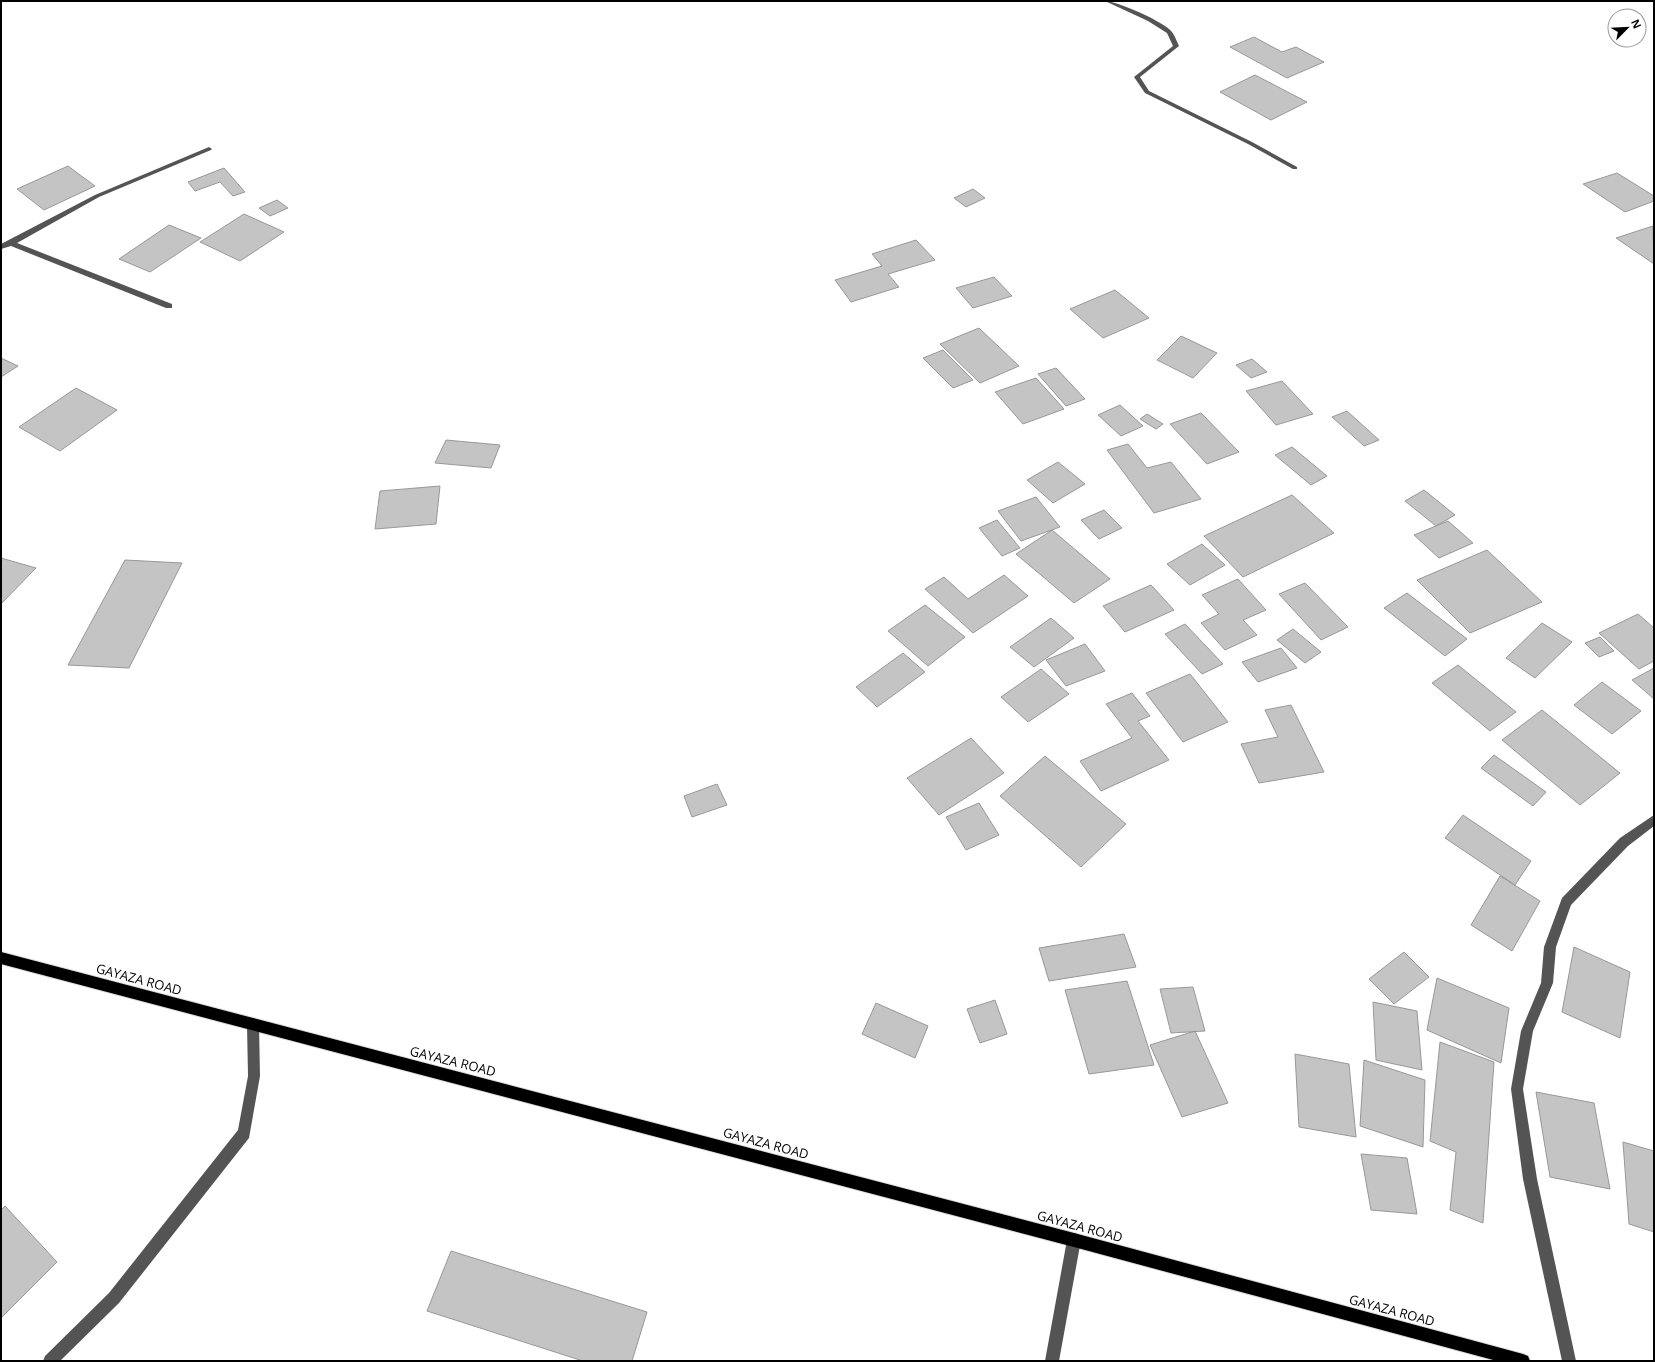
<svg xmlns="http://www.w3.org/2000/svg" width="1655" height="1362" font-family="'Open Sans',sans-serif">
	<rect width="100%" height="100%" fill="#fff"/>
	<!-- building -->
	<path fill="#c4c4c4" stroke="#989898" d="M1254 37 1282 52 1296 47 1324 62 1287 78 1230 47Z
		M1255 75 1307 102 1271 120 1220 92Z
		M68 166 95 186 44 210 17 189Z
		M224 168 245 192 233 196 220 182 195 191 188 182Z
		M1617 173 1654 196V201L1625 212 1583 184Z
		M973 189 985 198 966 207 954 198Z
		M277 200 288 208 270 216 259 208Z
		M244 214 284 232 240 261 200 242Z
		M169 225 201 238 150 272 119 259Z
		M1653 226 1654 264 1616 238Z
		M916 240 935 260 888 274 899 287 851 302 835 280 882 266 872 254Z
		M994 277 1012 296 973 308 956 288Z
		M1115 290 1149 318 1103 338 1070 309Z
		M979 328 1019 366 980 383 940 344Z
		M1181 336 1217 353 1193 378 1157 360Z
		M943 350 973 380 953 388 923 358Z
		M1 358 18 366 1 377Z
		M1252 359 1267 372 1251 378 1236 365Z
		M1056 368 1085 399 1066 406 1038 374Z
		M1036 378 1064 409 1023 424 995 392Z
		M1282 381 1313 414 1276 425 1246 391Z
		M76 388 117 410 60 451 19 427Z
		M1120 405 1143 426 1121 436 1098 415Z
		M1347 411 1379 440 1364 446 1332 417Z
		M1201 413 1239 452 1207 464 1170 424Z
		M1147 414 1163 424 1156 429 1140 419Z
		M446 440 500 445 491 468 435 463Z
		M1128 444 1147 468 1171 462 1201 499 1154 513 1107 450Z
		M1292 447 1327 476 1311 485 1275 455Z
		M1058 462 1085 484 1053 503 1027 480Z
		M440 486 436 524 375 529 380 491Z
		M1424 490 1455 515 1436 526 1405 501Z
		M1292 495 1334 533 1243 577 1204 536Z
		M1036 497 1060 527 1021 541 998 511Z
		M1104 510 1122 528 1099 539 1081 520Z
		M997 520 1020 548 1002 556 979 528Z
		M1448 521 1473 543 1439 558 1414 535Z
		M1052 530 1110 579 1074 603 1016 554Z
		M1202 544 1225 565 1190 585 1167 564Z
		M1487 550 1542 602 1470 633 1417 580Z
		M1 558 36 568 1 604Z
		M125 560 182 563 129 668 68 665Z
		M1004 575 1028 596 973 633 925 589 944 577 968 599Z
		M1238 579 1266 610 1243 620 1257 635 1225 650 1201 623 1219 614 1202 595Z
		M1305 583 1348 627 1321 640 1279 594Z
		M1151 585 1174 610 1125 632 1103 606Z
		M1407 593 1467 639 1445 656 1384 608Z
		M925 605 965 637 928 666 888 631Z
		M1638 614 1654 628V661L1639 669 1599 633Z
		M1051 618 1074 638 1034 667 1010 647Z
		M1542 623 1572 642 1535 678 1506 658Z
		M1185 624 1223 664 1202 674 1165 634Z
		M1293 629 1321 652 1305 663 1277 640Z
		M1600 637 1614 651 1599 657 1585 643Z
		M1085 644 1105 671 1066 686 1046 660Z
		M1281 648 1297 668 1258 682 1242 662Z
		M903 653 925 672 877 707 856 687Z
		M1458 665 1516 712 1490 731 1432 683Z
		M1654 668V699L1632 680Z
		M1041 669 1069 694 1028 722 1001 697Z
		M1190 674 1228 722 1183 742 1146 693Z
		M1602 682 1641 711 1612 734 1574 705Z
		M1132 693 1150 716 1138 721 1169 760 1101 791 1080 761 1132 738 1106 704Z
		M1291 705 1324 772 1259 783 1241 744 1278 737 1265 710Z
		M1542 710 1620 773 1580 805 1502 740Z
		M971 738 1004 773 939 815 907 778Z
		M1494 755 1546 792 1533 806 1481 768Z
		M1045 756 1126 824 1081 867 1000 796Z
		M717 784 727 805 692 817 684 796Z
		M979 803 999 835 966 850 946 817Z
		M1463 815 1531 861 1515 885 1445 838Z
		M1500 876 1540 901 1512 951 1471 925Z
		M1124 934 1136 967 1049 981 1039 948Z
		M1574 947 1630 972 1620 1038 1562 1012Z
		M1404 952 1429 977 1394 1004 1369 979Z
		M1437 978 1509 1008 1501 1063 1427 1030Z
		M1127 981 1154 1065 1089 1074 1065 990Z
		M1193 987 1205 1031 1171 1033 1160 989Z
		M995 1000 1007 1034 980 1043 967 1009Z
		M1373 1002 1417 1011 1422 1070 1376 1060Z
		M876 1003 928 1026 915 1058 862 1034Z
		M1195 1031 1228 1103 1182 1117 1150 1045Z
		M1440 1042 1494 1062 1483 1223 1450 1210 1456 1152 1430 1141Z
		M1295 1054 1349 1064 1356 1137 1299 1127Z
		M1364 1060 1425 1080 1423 1147 1360 1126Z
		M1536 1092 1594 1103 1610 1189 1550 1177Z
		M1623 1142 1654 1151V1232L1629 1224Z
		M1361 1154 1407 1158 1417 1214 1371 1210Z
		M5 1206 57 1262 1 1318V1210Z
		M451 1251 647 1312 632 1361H583L427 1311Z"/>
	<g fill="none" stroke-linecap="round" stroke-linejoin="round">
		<!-- major casing -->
		<g stroke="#dbdbdb" stroke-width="2">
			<path id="major" d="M1 952 1074 1233 1523 1354 1528 1356 1530 1361H1497L1074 1247 1 964Z"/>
		</g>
		<!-- minor -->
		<path fill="#545454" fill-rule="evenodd" d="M1105 1C1117 1 1165 22 1172 32 1175 36 1177 42 1179 46L1140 77 1149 91 1252 142 1297 167V169H1293L1248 144 1145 93 1134 77 1173 46 1167 33 1148 21Z
			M209 147 212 149 211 150 99 197 17 243 172 304V308H166L11 246 1 249V244L95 195Z
			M1654 815V826L1628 846 1571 905 1556 947 1553 983 1533 1031 1523 1089 1537 1179 1576 1361H1562L1523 1179 1511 1089 1521 1031 1541 983 1544 947 1562 898 1620 838Z
			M253 1019 257 1021 259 1025 260 1076 249 1138 119 1303 60 1361H43L45 1356 109 1293 238 1130 248 1076 247 1025 249 1021Z
			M1074 1233 1079 1235 1081 1240 1059 1361H1045L1067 1240 1069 1235Z"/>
		<!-- major -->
		<use href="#major" fill="#000" fill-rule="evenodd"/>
	</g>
	<g text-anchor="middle" stroke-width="3" stroke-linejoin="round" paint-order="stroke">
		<!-- near-street labels -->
		<g font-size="13" fill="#000" stroke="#fff">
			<text transform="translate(139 979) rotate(15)" y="5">GAYAZA ROAD</text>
			<text transform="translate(453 1061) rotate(14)" y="5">GAYAZA ROAD</text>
			<text transform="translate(766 1143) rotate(15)" y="5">GAYAZA ROAD</text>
			<text transform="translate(1080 1226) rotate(15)" y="5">GAYAZA ROAD</text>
			<text transform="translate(1392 1310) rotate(15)" y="5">GAYAZA ROAD</text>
		</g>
	</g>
	<!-- border -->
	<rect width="1655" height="1362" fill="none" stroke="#000000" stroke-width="4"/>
	<!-- north arrow -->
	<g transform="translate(1627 28) rotate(66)"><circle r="19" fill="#ffffff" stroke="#999999"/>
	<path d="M0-3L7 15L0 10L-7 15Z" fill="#000000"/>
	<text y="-6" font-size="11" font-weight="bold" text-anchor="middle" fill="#000000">N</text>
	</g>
</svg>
